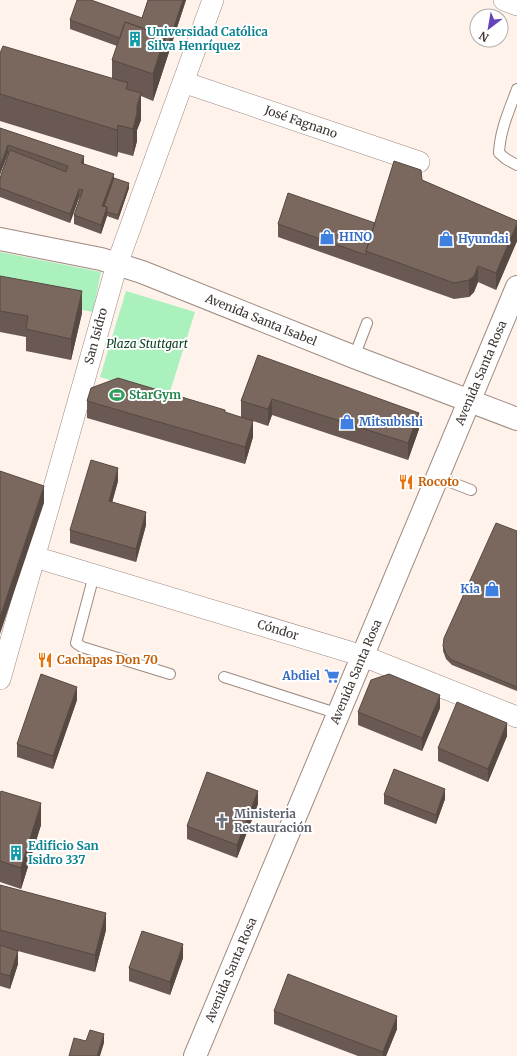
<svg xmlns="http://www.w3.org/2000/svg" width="517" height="1056" font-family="Merriweather,serif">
	<rect width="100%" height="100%" fill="#fef2eb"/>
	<!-- green -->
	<path fill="#abf1be" d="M0 252 101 272 93 312 0 294Z
		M126 291 195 312 168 398 100 377Z"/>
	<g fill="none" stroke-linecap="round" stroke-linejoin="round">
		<!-- lane casing -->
		<g stroke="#9d8a80" stroke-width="12">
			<path id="lane" d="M517 89C509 111 500 130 499 153L506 159 517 165
				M354 357 367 323
				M437 477 471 490
				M94 575 76 643 82 647 170 674
				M224 677 339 714"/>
		</g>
		<!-- street casing -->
		<g stroke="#9d8a80" stroke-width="22">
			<path id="street" d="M504 0 517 5
				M183 82 419 162
				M35 557 363 656 517 717
				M0 679 117 264 213 0"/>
		</g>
		<!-- secondary casing -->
		<g stroke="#9d8a80" stroke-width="24">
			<path id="secondary" d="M0 239 101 259 142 272 354 357 517 419
				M195 1056 517 287"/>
		</g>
		<!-- lane -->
		<use href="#lane" stroke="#fff" stroke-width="10"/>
		<!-- street -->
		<use href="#street" stroke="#fff" stroke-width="21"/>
		<!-- secondary -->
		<use href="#secondary" stroke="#fff" stroke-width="22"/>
	</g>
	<!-- wall -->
	<path fill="#695952" d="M148 0H186L153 101 141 96V120L137 130V141L133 156 118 152 117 157 0 121V53L112 79V60L117 46 70 29V20L142 18Z
		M0 128 84 164 114 178 129 188 118 220 107 216 101 234 74 224V215L80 198H79L70 223 0 197V178L8 154Z
		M422 180 517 221V241L496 290 478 282 474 292 469 297 454 299 278 237V224L375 223Z
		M0 276 82 313 71 360 26 351V337L0 332Z
		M258 355 419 429 408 460 272 415 268 426 253 421V437L245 464 87 418V401L241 417V401Z
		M118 481 112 502 146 525 136 562 70 543V530Z
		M517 531V691L452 665 446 659 443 651V646Z
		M77 700 53 769 17 757V744Z
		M440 708 422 751 358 725V712Z
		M507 736 488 782 438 761V748Z
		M0 793 41 825 21 889 0 882Z
		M384 795 445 799 436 824 384 804Z
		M258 804 237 858 187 839V826Z
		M0 885 106 930 95 972 18 951V964L10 989 0 986Z
		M183 958 170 995 129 981V968Z
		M274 1011 397 1029 386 1056H358L274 1024Z"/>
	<!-- shaded-wall -->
	<path fill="#554942" d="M183 0H186L153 101V74L165 36Z
		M141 93V120L137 130V141L133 156V129L137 106Z
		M118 125V152L117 157V130Z
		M8 145V154L0 175V166Z
		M84 156V166L81 163Z
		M114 174V183L104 211 102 206Z
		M129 183V188L118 220V215Z
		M79 189V198L70 223V214Z
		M107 207V216L101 234V225Z
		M517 224V241L496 290V273Z
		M478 266V282L474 292 469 297V280Z
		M82 291V313L71 360V339Z
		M272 399V415L268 426V409Z
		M419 413V429L408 460V443Z
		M253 421V437L245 464V447Z
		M118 468V481L109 514V501Z
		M44 486V503L0 634V617Z
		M146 512V525L136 562V549Z
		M77 687V700L53 769V756Z
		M440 695V708L422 751V738Z
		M507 723V736L488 782V769Z
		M445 789V799L436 824V815Z
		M258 791V804L237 858V845Z
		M41 803V825L21 889V868Z
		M106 913V930L95 972V955Z
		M183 944V958L170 995V982Z
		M18 951V964L10 989V976Z
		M397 1016V1029L386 1056H383V1052Z
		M104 1034V1043L100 1056H97Z"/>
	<!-- building -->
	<path fill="#7a685f" stroke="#554942" d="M77 0H91L142 18 148 0H183L165 54V36L125 22 120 38 70 20Z
		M125 22 165 36 153 74 112 60Z
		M3 46 128 83 126 89 141 93 137 106V113L133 129 118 125 117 130 0 94V53Z
		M0 128 84 156 81 163 114 174 102 206 107 207 101 225 74 215 83 190 79 189 70 214 0 188V178L10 150 66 172 68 166 8 145 0 166Z
		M394 161 421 170 422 180 517 221V224L496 273 478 266 474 276 469 280 454 283 366 251Z
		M114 178 129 183 118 215 107 212V207L104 206Z
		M288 193 375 223 366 251V255L278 224Z
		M0 276 82 291 71 339 26 329 28 316 0 311Z
		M258 355 419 413 408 443 272 399 268 409 241 401Z
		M118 378 225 410V412L253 421 245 447 87 401 91 388Z
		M91 460 118 468 109 501 146 512 136 549 70 530Z
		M0 471 44 486 0 617Z
		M496 523 517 531V687L452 660 446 654 443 646 444 638Z
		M41 674 77 687 53 756 17 744Z
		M389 674 440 695 422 738 358 712 371 680Z
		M457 702 507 723 488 769 438 748Z
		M394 769 445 789 436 815 384 795Z
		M207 772 258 791 237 845 187 826Z
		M1 791 41 803 21 868 0 861V793Z
		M0 885 106 913 95 955 0 930Z
		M142 931 183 944 170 982 129 968Z
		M0 945 18 951 10 976 0 973Z
		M288 974 397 1016 383 1052 274 1011Z
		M90 1030 104 1034 97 1056H69L74 1038 86 1041Z"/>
	<!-- icons -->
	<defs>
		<g id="building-bare" transform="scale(1.2)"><path d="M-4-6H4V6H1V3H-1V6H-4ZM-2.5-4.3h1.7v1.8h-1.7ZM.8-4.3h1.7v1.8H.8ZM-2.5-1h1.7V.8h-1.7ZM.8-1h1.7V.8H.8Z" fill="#0f9aa8" stroke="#fff" stroke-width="2.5" paint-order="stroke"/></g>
		<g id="shop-bare" transform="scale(1.2)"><path d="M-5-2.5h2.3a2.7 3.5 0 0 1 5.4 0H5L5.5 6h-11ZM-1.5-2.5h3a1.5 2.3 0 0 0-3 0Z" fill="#3f7fe0" stroke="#fff" stroke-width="2.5" paint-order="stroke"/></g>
		<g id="stadium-bare" transform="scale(1.2)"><path d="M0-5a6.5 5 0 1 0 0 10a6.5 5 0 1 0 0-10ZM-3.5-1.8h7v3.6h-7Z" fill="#2e9e5b" stroke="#fff" stroke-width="2.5" paint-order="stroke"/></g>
		<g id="restaurant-bare" transform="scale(1.2)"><path d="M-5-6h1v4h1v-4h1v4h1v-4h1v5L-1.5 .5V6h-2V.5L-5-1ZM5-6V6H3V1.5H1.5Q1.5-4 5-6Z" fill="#e8710a" stroke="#fff" stroke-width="2.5" paint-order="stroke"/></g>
		<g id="supermarket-bare" transform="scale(1.2)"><path d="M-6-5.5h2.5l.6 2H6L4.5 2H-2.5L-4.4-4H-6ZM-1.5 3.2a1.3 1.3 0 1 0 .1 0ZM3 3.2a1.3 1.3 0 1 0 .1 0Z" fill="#3f7fe0" stroke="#fff" stroke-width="2.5" paint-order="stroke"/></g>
		<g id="church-bare" transform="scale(1.2)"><path d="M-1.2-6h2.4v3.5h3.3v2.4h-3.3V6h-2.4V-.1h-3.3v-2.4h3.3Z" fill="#6b7280" stroke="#fff" stroke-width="2.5" paint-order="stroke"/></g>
	</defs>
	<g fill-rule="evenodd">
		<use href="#building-bare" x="135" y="39"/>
		<use href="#shop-bare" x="327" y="237"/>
		<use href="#shop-bare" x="446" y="239"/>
		<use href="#stadium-bare" x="117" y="395"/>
		<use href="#shop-bare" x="347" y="422"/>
		<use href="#restaurant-bare" x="406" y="482"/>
		<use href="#shop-bare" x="492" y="589"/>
		<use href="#restaurant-bare" x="45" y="660"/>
		<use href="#supermarket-bare" x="332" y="676"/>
		<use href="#church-bare" x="222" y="821"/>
		<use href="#building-bare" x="16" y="853"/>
	</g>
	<g text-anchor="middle" stroke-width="4" stroke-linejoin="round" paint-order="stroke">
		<!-- culture labels -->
		<g font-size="12" font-weight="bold" fill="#0d838f" stroke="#fff" text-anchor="start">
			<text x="147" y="36">Universidad Católica<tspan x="147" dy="14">Silva Henríquez</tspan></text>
			<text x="28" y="850">Edificio San<tspan x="28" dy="14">Isidro 337</tspan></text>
		</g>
		<!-- street labels -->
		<g font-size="12" fill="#3d3531" stroke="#fff">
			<text transform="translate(301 122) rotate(19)" y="4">José Fagnano</text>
			<text transform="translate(261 320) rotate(22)" y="4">Avenida Santa Isabel</text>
			<text transform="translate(96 336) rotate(-75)" y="4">San Isidro</text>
			<text transform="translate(481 373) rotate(-67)" y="4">Avenida Santa Rosa</text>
			<text transform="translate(278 630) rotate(17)" y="4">Cóndor</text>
			<text transform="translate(356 672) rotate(-67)" y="4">Avenida Santa Rosa</text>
			<text transform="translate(231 970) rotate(-67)" y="4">Avenida Santa Rosa</text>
		</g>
		<!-- shop labels -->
		<g font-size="12" font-weight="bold" fill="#366cbe" stroke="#fff" text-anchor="start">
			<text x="339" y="241">HINO</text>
			<text x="458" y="243">Hyundai</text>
			<text x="359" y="426">Mitsubishi</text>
			<text x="480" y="593" text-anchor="end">Kia</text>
			<text x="320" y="680" text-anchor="end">Abdiel</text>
		</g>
		<!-- park labels -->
		<g font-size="12" font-style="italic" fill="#073e1e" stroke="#fff">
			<text x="147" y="348">Plaza Stuttgart</text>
		</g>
		<!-- leisure labels -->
		<g font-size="12" font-weight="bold" fill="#27864d" stroke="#fff" text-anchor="start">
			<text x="129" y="399">StarGym</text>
		</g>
		<!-- food labels -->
		<g font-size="12" font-weight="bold" fill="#c56008" stroke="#fff" text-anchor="start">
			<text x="418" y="486">Rocoto</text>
			<text x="57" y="664">Cachapas Don 70</text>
		</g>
		<!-- worship labels -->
		<g font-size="12" font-weight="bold" fill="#5b616d" stroke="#fff" text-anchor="start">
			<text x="234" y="818">Ministeria<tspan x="234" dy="14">Restauración</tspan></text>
		</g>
	</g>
	<!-- north arrow -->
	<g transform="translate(489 28) rotate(211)"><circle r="19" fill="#ffffff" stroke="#b1aead"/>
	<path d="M0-3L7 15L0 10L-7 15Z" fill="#6543bb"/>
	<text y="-6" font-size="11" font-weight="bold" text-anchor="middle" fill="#3d3531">N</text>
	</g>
</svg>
